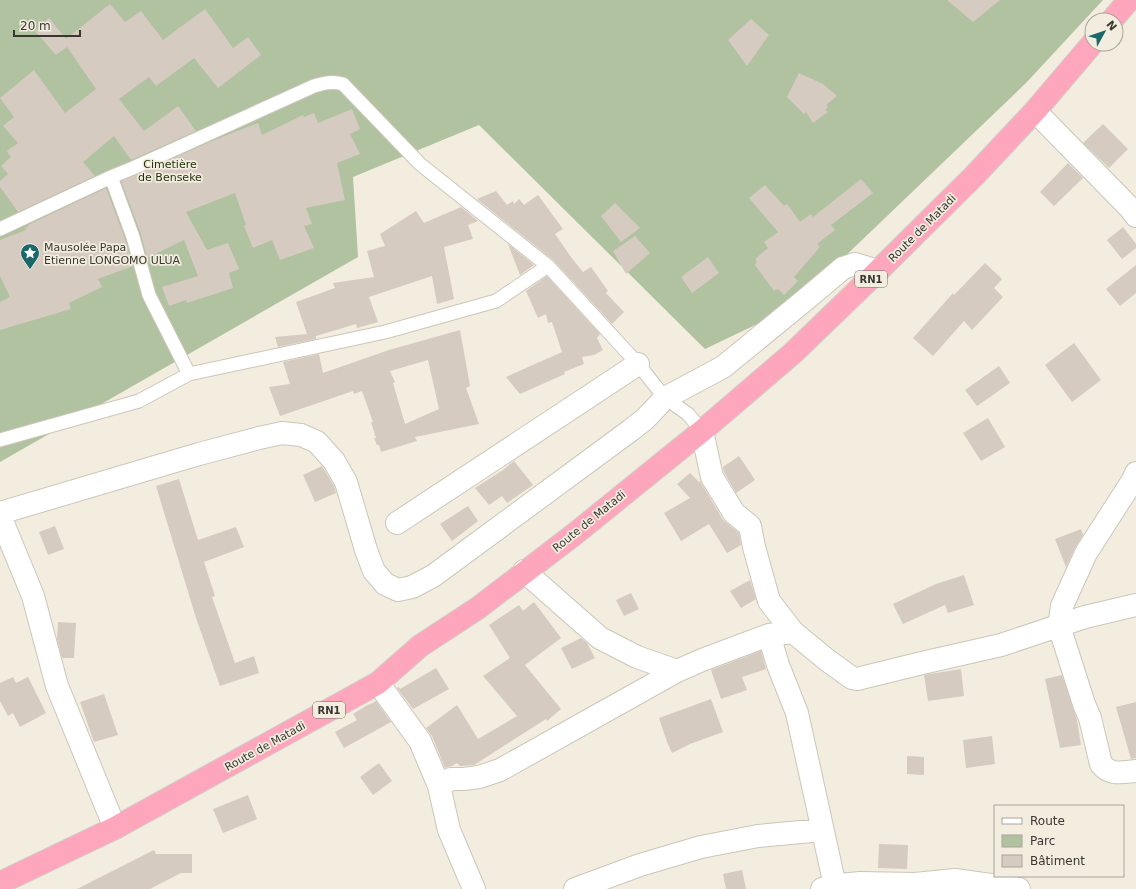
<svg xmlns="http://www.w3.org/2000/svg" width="1136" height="889" font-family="'DejaVu Sans',sans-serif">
	<rect width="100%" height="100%" fill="#f3ede0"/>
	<!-- green -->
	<path fill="#b1c2a0" d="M0 0H1103L1026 83 791 308 705 349 479 125 353 177 358 257 0 462Z"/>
	<!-- building -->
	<path fill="#d5cbc0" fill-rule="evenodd" d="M947 0H1000L973 22Z
		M110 4 125 22 141 11 163 40 205 9 233 48 248 37 261 55 218 88 194 58 156 86 149 77 119 99 144 131 178 106 196 131 131 160 114 136 83 162 95 176 18 212 0 187V181L8 174 1 166 11 157 7 151 18 143 3 126 14 117 0 98 34 70 65 113 96 89 67 47 56 55 35 31 49 18 66 39Z
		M751 19 769 35 747 66 728 40Z
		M799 73 823 84 837 96 826 105 828 107 825 110 828 112 813 123 806 112 804 114 787 97Z
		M352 109 360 129 350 134 360 154 337 163 345 200 306 208 312 224 304 226 314 248 280 260 272 240 253 248 244 226 246 225 235 193 186 212 207 250 228 243 239 269 229 273 233 288 187 303 186 300 169 306 162 287 198 276 184 240 147 258 141 234 121 181 212 141 258 123 262 135 303 115 304 117 314 113 318 123Z
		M1103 124 1128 149 1109 168 1083 143Z
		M1068 163 1083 178 1054 206 1040 192Z
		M861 179 873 193 831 225 835 230 817 244 820 247 794 277 798 281 784 295 778 289 774 291 755 265 757 262 755 259 768 248 764 242 778 232 749 198 765 185 784 206 787 204 800 222 811 214 813 217Z
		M106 188 125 239 133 266 98 279 102 287 69 303 71 309 0 330V302L10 297 0 276V240L26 230 25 228 29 226 28 225Z
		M496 191 507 205 513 201 514 204 519 199 524 205 538 195 563 229 555 234 571 257 583 272 591 267 608 291 606 293 624 312 612 324 553 260 477 199Z
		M615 203 640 228 621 242 601 216Z
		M461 207 478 221 468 225 473 239 444 247 454 299 437 304 432 276 369 297 378 322 357 328 356 324 316 336V339L278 347 275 337 307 334 296 302 335 288 333 283 374 277 367 251 385 246 380 234 416 211 424 223Z
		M1123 227 1136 244V248L1122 259 1107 240Z
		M635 236 650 253 626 274 613 251Z
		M508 244 534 265 520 275Z
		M708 257 719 273 692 293 681 277Z
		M985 263 1002 279 994 288 1003 297 972 330 964 321 933 356 913 338 953 293 954 295Z
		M1136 265V293L1120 306 1106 289Z
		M547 276 600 334 597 338 603 350 594 355 582 357 584 364 564 372 565 374 520 394 506 377 562 352 552 322 548 323 546 314 538 318 526 291Z
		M460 330 470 386 466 388 479 424 415 437 417 441 381 452 379 445H377L374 438H376L371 422H373L362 391 354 394 353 391 280 416 269 387 290 384 283 362 319 354 323 373 389 350ZM428 360 439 409 405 424 393 383 395 382 390 371Z
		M1074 343 1101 380 1072 402 1045 365Z
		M999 366 1010 383 977 406 965 390Z
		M988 418 1005 447 981 461 963 433Z
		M739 456 755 480 736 493 724 472 723 467Z
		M514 461 533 485 507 503 502 496 489 505 475 488 503 470Z
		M322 466 334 486 336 493 315 502 303 475Z
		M690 473 699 482 700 481 723 520 739 533 741 545 727 553 709 524 681 541 664 513 690 498 677 484Z
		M179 479 198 540 236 527 244 547 204 562 215 596 212 597 235 663 254 656 259 673 220 686 196 618 156 486Z
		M468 506 478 521 452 541 440 524Z
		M55 526 64 549 48 555 39 532Z
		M1081 529 1083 535 1075 548 1066 567 1055 539Z
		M964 575 974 605 948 613 945 605 903 624 893 604 936 584Z
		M750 580 756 599 741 608 730 591Z
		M631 593 639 609 624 616 616 600Z
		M534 602 561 638 525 665 561 709 547 721 546 719 474 765 460 766 457 763 452 766 445 768 432 736 426 728 457 705 478 739 517 716 483 676 510 658 489 625 519 605 523 611Z
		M58 622 76 623 74 658H62L57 639Z
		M581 638 587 643 595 658 572 669 561 648Z
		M761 651 766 669 742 677 747 690 721 699 711 670Z
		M436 668 449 689 413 709 397 688 399 687 400 689Z
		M961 669 964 696 928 701 924 675Z
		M1062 675 1077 720 1081 745 1060 748 1045 679Z
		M13 677 16 683 28 677 46 713 20 727 13 713 8 716 0 701V683Z
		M104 694 118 735 94 742 80 702Z
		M711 699 723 732 690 744 672 753 667 742 659 718Z
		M376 701 391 722 344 748 335 732 357 720 353 714 369 704V705Z
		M1136 702V758L1131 759 1116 707Z
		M992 736 995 764 966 768 963 740Z
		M907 756 924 757V775L907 774Z
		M379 763 392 781 373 795 360 777Z
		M248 795 257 819 223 833 213 809Z
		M879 844 908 845 907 869 878 868Z
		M154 850 156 854H192V873H181L150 889H77Z
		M742 870 746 889H726L723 874Z"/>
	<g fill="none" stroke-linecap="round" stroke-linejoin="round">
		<!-- lane casing -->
		<g stroke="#ccc6b9" stroke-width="15">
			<path id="lane" d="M111 177 133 237 149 295 189 374
				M0 229 111 177 133 168 314 86C324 83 332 81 343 84L420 164 548 266 638 364 665 398 688 414 702 431
				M0 440 139 401 189 374 385 332 496 301 548 266"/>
		</g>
		<!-- street casing -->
		<g stroke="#ccc6b9" stroke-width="24">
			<path id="street" d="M1035 111 1130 208 1136 216
				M702 431 712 477 734 513 750 526 754 547 769 601 793 632 827 660 852 678 857 679 922 663 1001 645 1085 617 1136 605
				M1136 473 1133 480 1086 553 1062 606 1059 626 1084 704 1090 718 1101 764C1110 776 1123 772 1136 771
				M0 513 199 454 259 438 282 433 301 435 317 442 334 461 346 482 366 550 374 571 385 584 398 590 412 587 433 576 631 430 645 419 665 398 723 367 805 300 843 268 855 264 878 271
				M0 516 33 596 57 686 115 828
				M397 523 638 364
				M524 571 600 638 637 657 677 671
				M769 635 778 665 797 713 835 886
				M378 683 420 741 439 786 449 830 474 889
				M439 786 451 779H464L479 777 500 770 677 671 702 660 769 635 793 632
				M575 889 640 865 701 847 758 836 822 830
				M822 889 830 886 860 883 915 884 955 880 1019 889"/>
		</g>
		<!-- highway casing -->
		<g stroke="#cfcfce" stroke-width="24">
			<path id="highway" d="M1112 20 1129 0
				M0 883 115 828 378 683 420 646 478 608 576 533 702 431 793 353 878 271 974 176 1035 111 1092 44"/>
		</g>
		<!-- lane -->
		<use href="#lane" stroke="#fff" stroke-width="13"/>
		<!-- street -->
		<use href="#street" stroke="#fff" stroke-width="22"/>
		<!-- highway -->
		<use href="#highway" stroke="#fea6bc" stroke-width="22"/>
	</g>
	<!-- icons -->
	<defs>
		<g id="sight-pin" transform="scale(1)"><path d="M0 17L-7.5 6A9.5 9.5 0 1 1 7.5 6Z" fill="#1a686a" stroke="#f3ede0"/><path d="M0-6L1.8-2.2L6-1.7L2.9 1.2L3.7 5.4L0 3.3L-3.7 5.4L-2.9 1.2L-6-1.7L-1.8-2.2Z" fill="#fff"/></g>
	</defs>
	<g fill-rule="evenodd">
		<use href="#sight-pin" x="30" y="253"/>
	</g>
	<g text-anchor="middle" stroke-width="3.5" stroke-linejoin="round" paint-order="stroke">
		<!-- shield labels -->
		<g fill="#f3ede0" stroke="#716e66" stroke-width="1">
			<rect x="855" y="271" width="32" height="16" rx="3"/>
			<rect x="313" y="702" width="32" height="16" rx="3"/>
		</g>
		<g font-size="10" font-weight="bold" fill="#393731">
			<text x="871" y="283">RN1</text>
			<text x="329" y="714">RN1</text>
		</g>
		<!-- park labels -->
		<g font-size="11" fill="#1f3005" stroke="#f3ede0">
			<text x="170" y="168">Cimetière<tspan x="170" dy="13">de Benseke</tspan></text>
		</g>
		<!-- street labels -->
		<g font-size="11" fill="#393731" stroke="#f3ede0">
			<text transform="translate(922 228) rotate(-45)" y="4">Route de Matadi</text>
			<text transform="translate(589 521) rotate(-39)" y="4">Route de Matadi</text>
			<text transform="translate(265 746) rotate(-29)" y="4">Route de Matadi</text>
		</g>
		<!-- poi labels -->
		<g font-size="11" fill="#393731" stroke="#f3ede0" text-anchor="start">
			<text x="44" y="251">Mausolée Papa<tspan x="44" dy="13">Etienne LONGOMO ULUA</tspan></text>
		</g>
	</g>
	<!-- legend -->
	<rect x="994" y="805" width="130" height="72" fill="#f3ede0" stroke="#a9a49a"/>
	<rect x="1002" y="818" width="20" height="6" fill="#ffffff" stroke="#a9a49a"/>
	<text x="1030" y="825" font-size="12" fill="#393731">Route</text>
	<rect x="1002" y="835" width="20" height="12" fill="#b1c2a0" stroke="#a9a49a"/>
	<text x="1030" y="845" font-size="12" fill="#393731">Parc</text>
	<rect x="1002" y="855" width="20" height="12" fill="#d5cbc0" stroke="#a9a49a"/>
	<text x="1030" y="865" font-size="12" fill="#393731">Bâtiment</text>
	<!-- north arrow -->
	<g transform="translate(1104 32) rotate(50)"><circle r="19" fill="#f3ede0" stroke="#a9a49a"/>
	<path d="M0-3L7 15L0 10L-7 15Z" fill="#1a686a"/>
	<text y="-6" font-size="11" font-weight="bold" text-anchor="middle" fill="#393731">N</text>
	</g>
	<!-- scale -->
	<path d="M14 30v6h66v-6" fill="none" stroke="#393731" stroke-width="2"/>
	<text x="20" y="30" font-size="12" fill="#393731" stroke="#f3ede0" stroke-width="3" paint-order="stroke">20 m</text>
</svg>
